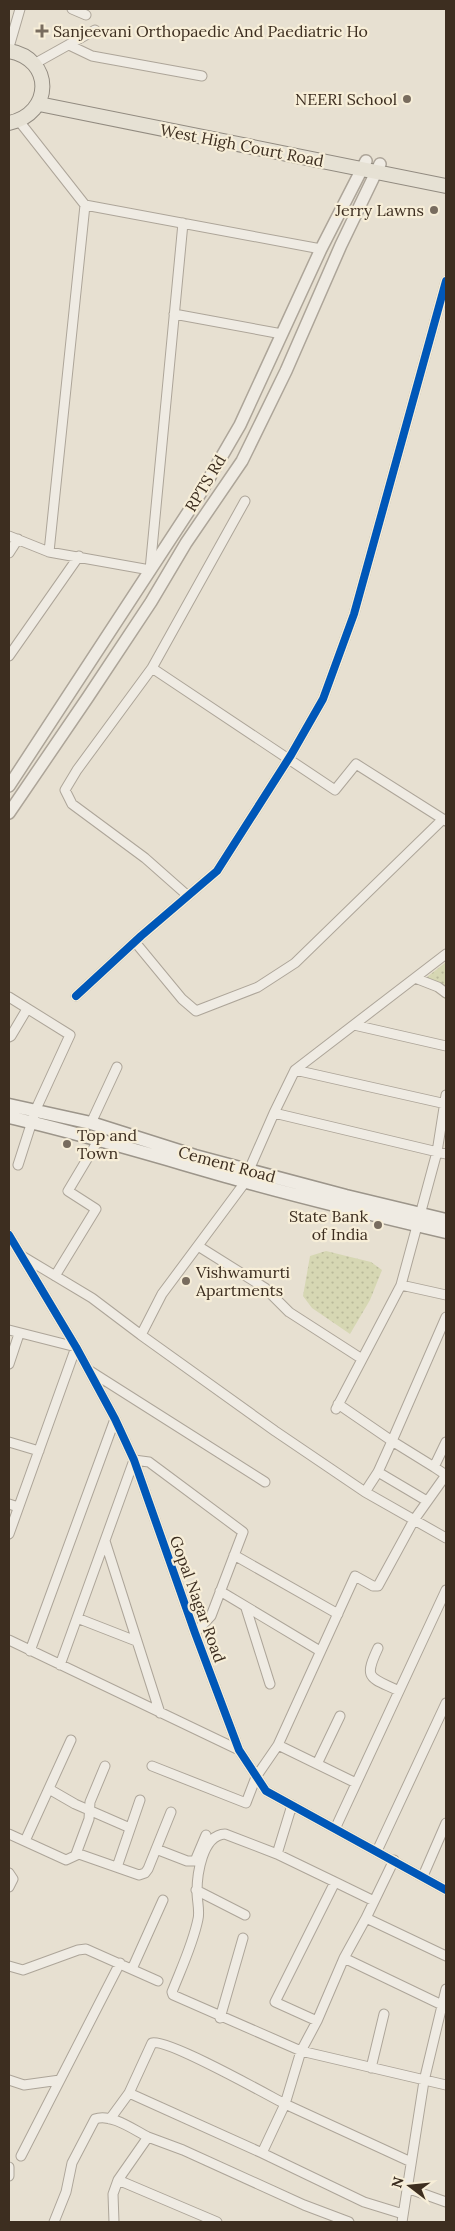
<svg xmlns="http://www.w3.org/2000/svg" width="455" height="2231" font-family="Lora,serif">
	<defs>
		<pattern id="park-dots" width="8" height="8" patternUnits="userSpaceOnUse" patternTransform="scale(1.25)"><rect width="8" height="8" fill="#d6d7b3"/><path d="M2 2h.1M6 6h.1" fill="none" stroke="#b9b99a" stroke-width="1.8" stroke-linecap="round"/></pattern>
	</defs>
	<rect width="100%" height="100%" fill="#e7e0d1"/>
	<!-- park -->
	<path fill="url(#park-dots)" d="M446 962V1000L422 981Z
		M326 1251 371 1262 382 1270 370 1300 350 1334 312 1308 303 1296 310 1256Z"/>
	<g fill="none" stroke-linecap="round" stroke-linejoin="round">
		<!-- minor casing -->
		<g stroke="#ada599" stroke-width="11">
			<path id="minor" d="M72 9 86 15
				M69 45 92 56 202 76
				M9 47 20 9
				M34 64 95 30
				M19 121 85 205 321 249
				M174 314 282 334
				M9 536 49 552 150 570 183 223
				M49 552 85 205
				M9 553 18 539
				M9 656 79 556
				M152 668 335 790 356 764 446 821
				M188 896 145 858 72 804 65 790 77 770 152 668 245 501
				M135 942 182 999 196 1011 258 987 295 963 443 819
				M415 978 438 987 446 993
				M76 996 141 936 217 871 291 755 323 699 354 614 446 281
				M9 997 70 1035 36 1109 18 1165
				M354 1025 446 1046
				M9 1037 11 1036 27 1009
				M295 1070 446 1104
				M274 1113 446 1154
				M91 1123 117 1067
				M9 1235 76 1347 115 1419 134 1460 195 1633 239 1750 266 1791 446 1890
				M198 1246 265 1288 289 1312 362 1359
				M22 1256 92 1298 141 1335 162 1294 246 1181 249 1170 274 1113 295 1070 446 954
				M55 1276 96 1209 68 1191 99 1139
				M401 1285 446 1295
				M9 1330 76 1347 9 1534
				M141 1335 275 1431 365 1492 446 1538
				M9 1364 19 1334
				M90 1371 265 1482
				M338 1404 392 1441 378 1472 365 1492
				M336 1409 401 1285 437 1152 446 1095
				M9 1442 39 1451
				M446 1442 434 1467 446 1475
				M434 1467 392 1441 446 1317
				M378 1472 427 1501
				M9 1504 18 1507
				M105 1541 160 1713
				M234 1555 338 1614
				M220 1591 320 1651
				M246 1608 270 1684
				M77 1618 136 1641
				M9 1640 239 1750
				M378 1648C363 1680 370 1677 399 1691
				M30 1651 115 1419
				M60 1665 134 1460 149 1462 243 1532 211 1616 195 1633
				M278 1745 355 1576 373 1586H378L414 1520 446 1475
				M317 1764 340 1716
				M152 1766 246 1803 256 1777 278 1745 356 1783
				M49 1789 75 1804 130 1828
				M335 1829 446 1590
				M9 1834 66 1860 79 1854 139 1875 145 1873 148 1869 171 1812
				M25 1841 71 1740
				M156 1849 187 1861H195L206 1835
				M377 1851 446 1703
				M76 1854 89 1819 90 1802 105 1766
				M277 1854 292 1805
				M394 1860 366 1918 446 1956
				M117 1867 140 1800
				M9 1873 13 1879 9 1887
				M423 1876 446 1823
				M335 1882 374 1901
				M196 1890 245 1915
				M366 1918 344 1958 317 2021 301 2051 285 2104 411 2162
				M344 1958 442 2005
				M9 1966 23 1970 78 1950 86 1949 158 1981
				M132 1969 163 1900
				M220 2018 243 1938
				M317 2021 275 2002 335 1882 277 1854 225 1834C202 1835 197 1875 197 1892 197 1901 200 1911 198 1919 193 1944 181 1969 172 1992L173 1995 301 2051 446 2085
				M371 2068 384 2014
				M9 2080 24 2085 60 2080
				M110 2119 129 2093
				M148 2137 183 2150 304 2205 349 2222
				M262 2153 285 2104C266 2094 166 2038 152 2043L129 2093 262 2153 364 2202 403 2214
				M21 2156 120 1963
				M9 2167V2176
				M407 2188 446 2202
				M54 2222 66 2192 72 2163 95 2119C111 2113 134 2130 148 2137L118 2180 217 2222
				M114 2222 113 2194 118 2180
				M402 2222 424 2081 446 1989"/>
		</g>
		<!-- tertiary casing -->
		<g stroke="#ada599" stroke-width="14">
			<path id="tertiary" d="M9 786 200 494 240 425 321 249 366 161
				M9 813 88 697 151 602 186 543 242 461 286 371 341 245 380 164"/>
		</g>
		<!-- secondary casing -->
		<g stroke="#9c958a" stroke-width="15">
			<path id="secondary" d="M9 1105 91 1123 195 1156 346 1196 446 1220
				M9 1117C88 1135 165 1159 243 1181 311 1200 378 1216 446 1232"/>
		</g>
		<!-- primary casing -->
		<g stroke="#928b80" stroke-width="16">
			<path id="primary" d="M9 51C54 59 53 114 9 123
				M39 104 446 186"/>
		</g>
		<!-- minor -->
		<use href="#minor" stroke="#efebe3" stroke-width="9"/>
		<!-- tertiary -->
		<use href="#tertiary" stroke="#efebe3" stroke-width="11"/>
		<!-- secondary -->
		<use href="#secondary" stroke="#efebe3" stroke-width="12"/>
		<!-- primary -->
		<use href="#primary" stroke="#e6e1d4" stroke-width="14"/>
		<!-- cycleway casing -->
		<g stroke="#f7eed8" stroke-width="11">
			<path id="cycleway" d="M76 996 141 936 217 871 291 755 323 699 354 614 446 281
				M9 1235 76 1347 115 1419 134 1460 195 1633 239 1750 266 1791 446 1890"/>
		</g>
		<!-- cycleway -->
		<use href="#cycleway" stroke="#0057b8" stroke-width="8"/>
	</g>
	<!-- markers -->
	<g fill="#786c5e" stroke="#f7eed8" stroke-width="2">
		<path d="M39.5 23.5h5v5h5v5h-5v5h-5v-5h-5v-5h5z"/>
		<circle cx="407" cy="99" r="5"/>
		<circle cx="434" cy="210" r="5"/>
		<circle cx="67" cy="1144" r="5"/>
		<circle cx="378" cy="1225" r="5"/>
		<circle cx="186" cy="1281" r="5"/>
	</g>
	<g text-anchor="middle" stroke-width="4.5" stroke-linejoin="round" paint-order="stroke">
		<!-- poi labels -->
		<g font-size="16" fill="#3d2e20" stroke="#f7eed8" text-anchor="start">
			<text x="53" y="37">Sanjeevani Orthopaedic And Paediatric Ho</text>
			<text x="397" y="105" text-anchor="end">NEERI School</text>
			<text x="424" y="216" text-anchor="end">Jerry Lawns</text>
			<text x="77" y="1141">Top and<tspan x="77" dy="18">Town</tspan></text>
			<text x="368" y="1222" text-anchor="end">State Bank<tspan x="368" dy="18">of India</tspan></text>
			<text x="196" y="1278">Vishwamurti<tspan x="196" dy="18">Apartments</tspan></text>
		</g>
		<!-- street labels -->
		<g font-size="16" fill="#3d2e20" stroke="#f7eed8">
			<text transform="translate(242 145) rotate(11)" y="6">West High Court Road</text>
			<text transform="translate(205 483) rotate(-59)" y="6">RPTS Rd</text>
			<text transform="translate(227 1164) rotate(15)" y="6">Cement Road</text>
			<text transform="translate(198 1599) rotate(70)" y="6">Gopal Nagar Road</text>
		</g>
	</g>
	<!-- border -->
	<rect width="455" height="2231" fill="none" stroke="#3d2e20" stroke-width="20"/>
	<!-- north arrow -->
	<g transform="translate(410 2186) rotate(286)" stroke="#f7eed8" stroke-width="4" paint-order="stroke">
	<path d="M0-4L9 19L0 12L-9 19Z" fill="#3d2e20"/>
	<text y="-8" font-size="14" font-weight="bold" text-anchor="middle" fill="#3d2e20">N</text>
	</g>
</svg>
